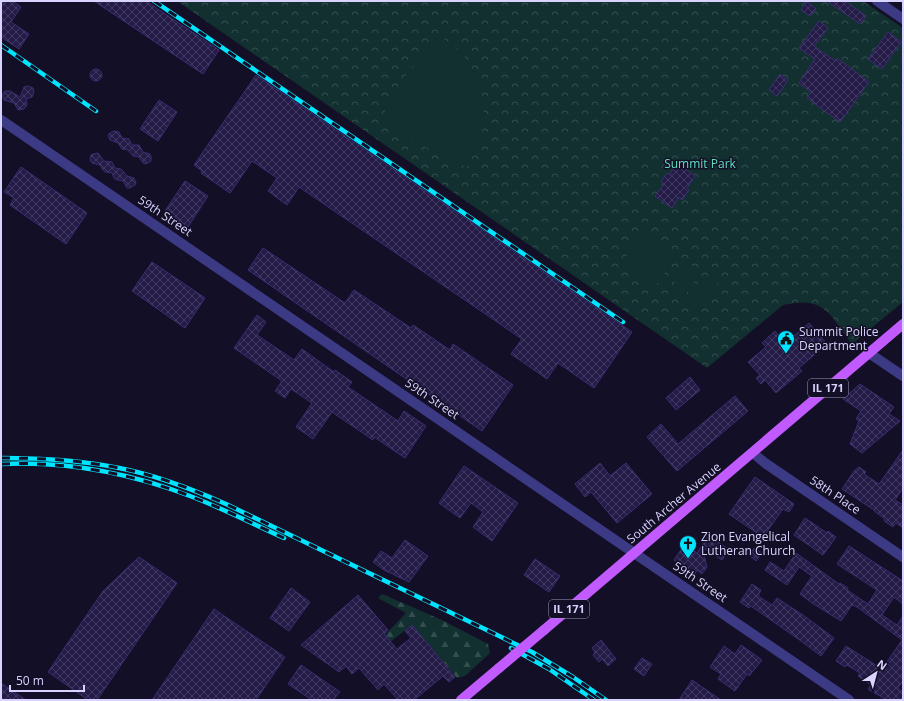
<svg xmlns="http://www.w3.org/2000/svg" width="904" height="701" font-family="'Open Sans',sans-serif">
	<defs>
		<pattern id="forest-firs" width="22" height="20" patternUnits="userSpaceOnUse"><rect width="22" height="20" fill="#12302f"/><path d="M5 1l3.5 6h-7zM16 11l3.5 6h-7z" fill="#344d4e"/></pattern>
		<pattern id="park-crowns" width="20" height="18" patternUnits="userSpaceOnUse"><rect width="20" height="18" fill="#12302f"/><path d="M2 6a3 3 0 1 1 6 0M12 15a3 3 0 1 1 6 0" fill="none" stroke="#344d4e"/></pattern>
		<pattern id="building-cross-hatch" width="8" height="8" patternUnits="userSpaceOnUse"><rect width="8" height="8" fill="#241b47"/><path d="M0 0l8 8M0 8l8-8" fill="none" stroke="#433b63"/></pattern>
	</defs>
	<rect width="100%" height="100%" fill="#130f26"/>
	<!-- forest -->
	<path fill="url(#forest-firs)" d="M382 594 442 620 488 644 490 653 465 676 457 678 412 625 390 642 385 635 406 613 378 598Z"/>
	<!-- park -->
	<path fill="url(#park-crowns)" d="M177 1H863L903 28V302L852 344C830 315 825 295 783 305L707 368Z"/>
	<!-- garden -->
	<path fill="#12302f" d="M439 35C447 41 456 47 463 55 483 78 489 113 479 143 476 151 471 159 467 167L409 139 385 118V111L400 83Z
		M644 229 663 242 639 276 621 264Z
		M664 243 678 253 655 287 640 277Z
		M688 263 701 272 681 301 668 292Z
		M704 274 718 283 698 312 685 303Z"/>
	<!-- building -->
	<path fill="url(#building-cross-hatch)" stroke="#3b2d73" d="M1 1H13L21 7 11 22 29 34 19 49 1 37Z
		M94 1H146L219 50 203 74Z
		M827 1H845L866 16 860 24Z
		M807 2 816 9 810 16 801 10Z
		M819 21 828 28 814 46 835 61 837 58 869 82 840 122 807 98 811 92 799 83 815 59 799 48Z
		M888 32 901 42 882 69 868 59Z
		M90 75a6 6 0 1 1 12 0a6 6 0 1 1-12 0Z
		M780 74 788 80 777 96 769 90Z
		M256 75 632 332 594 388 558 363 547 379 511 354 522 339 299 187 287 205 268 191 277 178 252 161 230 193 201 173 202 171 194 165Z
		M28 86 33 88 34 92 32 97 26 99 27 105 24 109 18 110 14 103 4 100 2 95 5 91H10L20 97 24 87Z
		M159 100 177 112 158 141 140 129Z
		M114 131 119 132 122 138 129 139 132 145H139L143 152 150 154 151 156V161L146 164 143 163 139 157 133 156 128 150 122 149 118 143 110 140 108 135 110 133Z
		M98 153 104 161 112 162 115 168 121 169 127 176 134 178 136 183 135 185 130 188H127L123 181 117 180 114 178 112 173 105 172 103 170 100 165 92 163 90 160 91 155 93 154Z
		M677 163 695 176 687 188 689 190 682 200 679 197 672 208 655 196 664 184 661 182 667 173 669 175Z
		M21 167 87 213 66 244 10 205 14 198 4 192Z
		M185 181 208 196 188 227 165 211Z
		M263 248 345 303 354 290 411 328 413 325 450 350 453 344 513 385 482 431 248 270Z
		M152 262 205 298 185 328 132 291Z
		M257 315 266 322 257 335 294 360 302 349 334 372 335 370 352 382 348 387 398 421 404 411 426 426 405 458 374 437 373 440 332 412 313 439 296 427 312 403 291 389 285 398 275 391 282 381 234 348Z
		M809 323 827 344 799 368 802 371 776 393 765 380 761 384 756 378 760 375 748 362 766 347 762 343 775 331 786 343Z
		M690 377 700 390 676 410 666 398Z
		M860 384 894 407 889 414 900 421 862 453 850 444 859 421 856 419 861 411 843 399Z
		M735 396 748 411 677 471 647 437 661 424 678 444Z
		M903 450V488L895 500 903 505V528L896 523 893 527 884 521 885 519 874 511V510L842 489 854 471 859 467 866 472 864 474 879 484Z
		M600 463 610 476 626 463 652 494 617 523 591 492 585 497 575 484Z
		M464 466 518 503 492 541 473 527 483 512 471 503 460 518 439 503Z
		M755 477 794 504 789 512 783 509 763 537 729 514Z
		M805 518 827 533 828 531 836 537 823 555 794 535Z
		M709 535 729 550 722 560 702 547 707 567 702 574 697 570 695 574 674 560 684 545 697 553Z
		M405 540 428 556 409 582 384 570 373 562 381 551 392 558Z
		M849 546 903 581V604L894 597 882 615 897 625 903 616V681L898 688 903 692V700H886L877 694H876L868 689 871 685 858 676 860 673 847 665 845 667 836 661 846 646 882 669 902 640 857 607 852 605 841 621 812 603 800 594 812 576 799 567 787 585 765 570 770 562 784 571 796 553 839 584 840 583 848 588 847 590 868 604 877 590 837 564Z
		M754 548 762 553 756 561 749 555Z
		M139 557 177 583 97 700H88L48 672 103 591Z
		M535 559 560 576 549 592 524 575Z
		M752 584 761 590 758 596 772 605 777 598 803 615 834 638 821 656 801 641 751 606 749 608 740 602Z
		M291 588 310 602 289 631 270 618Z
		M358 595 388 630 384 634 397 649 411 638 405 631 412 625 455 677 449 682 443 676 414 700H398L384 684 378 690 359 668 352 674 346 666 339 672 301 645Z
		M214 609 285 657 256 700H152Z
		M601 640 616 659 608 666 602 659 599 662 593 655 595 652 592 648Z
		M741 645 762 660 749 676 747 674 735 691 718 679 721 674 710 667 724 646 735 654Z
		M642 658 652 664 644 676 634 669Z
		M301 665 340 692 333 700H312L288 684Z
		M692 680 721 700H679Z
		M1 683 26 700H1Z"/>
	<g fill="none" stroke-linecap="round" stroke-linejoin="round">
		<!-- minor -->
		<path stroke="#3d3a85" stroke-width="10" d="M877 1 903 19
			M1 120 849 700
			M869 353 903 376
			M753 453 765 463 903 557"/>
		<!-- major -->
		<path stroke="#c25bff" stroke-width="10" d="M544 630 903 324
			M461 700 499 668"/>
		<!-- rail casing -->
		<g stroke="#00e5ff" stroke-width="4.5">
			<path id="rail" d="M154 1 623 322
				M1 45 96 111
				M1 458C40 458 81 460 119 468 156 475 192 489 226 504L532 652 573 677 606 700
				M1 464C64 461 130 473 190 496 222 508 253 524 284 538
				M511 648 549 669 594 700"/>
		</g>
		<!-- rail -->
		<use href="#rail" stroke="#130f26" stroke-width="3" stroke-dasharray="9" stroke-linecap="butt"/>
		<!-- major-bridge -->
		<path stroke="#c25bff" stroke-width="10" d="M499 668 544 630"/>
	</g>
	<!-- icons -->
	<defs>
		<g id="civic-pin" transform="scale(0.9)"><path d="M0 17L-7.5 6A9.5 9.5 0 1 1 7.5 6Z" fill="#00e5ff" stroke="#130f26"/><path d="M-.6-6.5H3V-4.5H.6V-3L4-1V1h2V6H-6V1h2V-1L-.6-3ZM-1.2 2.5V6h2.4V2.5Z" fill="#111"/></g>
		<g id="church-pin" transform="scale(0.9)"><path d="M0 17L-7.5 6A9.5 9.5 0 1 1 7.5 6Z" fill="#00e5ff" stroke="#130f26"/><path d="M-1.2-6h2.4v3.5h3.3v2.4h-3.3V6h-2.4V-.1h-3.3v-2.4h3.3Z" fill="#111"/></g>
	</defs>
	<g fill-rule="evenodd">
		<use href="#civic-pin" x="786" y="339"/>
		<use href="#church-pin" x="688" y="544"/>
	</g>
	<g text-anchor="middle" stroke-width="3" stroke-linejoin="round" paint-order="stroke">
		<!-- shield labels -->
		<g fill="#130f26" stroke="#9e99be" stroke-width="1">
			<rect x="808" y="379" width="40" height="18" rx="3"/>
			<rect x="549" y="600" width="40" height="18" rx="3"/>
		</g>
		<g font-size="11" font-weight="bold" fill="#d9d4ff">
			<text x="828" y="392">IL 171</text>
			<text x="569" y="613">IL 171</text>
		</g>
		<!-- park labels -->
		<g font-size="12" fill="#5fe0c0" stroke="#130f26">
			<text x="700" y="168">Summit Park</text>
		</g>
		<!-- street labels -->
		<g font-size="12" fill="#d9d4ff" stroke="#130f26">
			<text transform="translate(165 216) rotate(34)" y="4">59th Street</text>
			<text transform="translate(432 399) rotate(34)" y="4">59th Street</text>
			<text transform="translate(835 495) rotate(34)" y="4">58th Place</text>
			<text transform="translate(674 503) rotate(-40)" y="4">South Archer Avenue</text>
			<text transform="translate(700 582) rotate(34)" y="4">59th Street</text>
		</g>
		<!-- poi labels -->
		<g font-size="12" fill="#d9d4ff" stroke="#130f26" text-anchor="start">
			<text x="799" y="336">Summit Police<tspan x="799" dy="14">Department</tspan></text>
			<text x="701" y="541">Zion Evangelical<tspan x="701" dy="14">Lutheran Church</tspan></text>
		</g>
	</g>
	<!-- border -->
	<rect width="904" height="701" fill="none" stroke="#d9d4ff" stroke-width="4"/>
	<!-- north arrow -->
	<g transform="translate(876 673) rotate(36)" stroke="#130f26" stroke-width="3" paint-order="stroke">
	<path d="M0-3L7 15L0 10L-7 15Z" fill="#d9d4ff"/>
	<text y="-6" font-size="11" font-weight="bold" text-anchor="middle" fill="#d9d4ff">N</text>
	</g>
	<!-- scale -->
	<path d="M10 685v6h74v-6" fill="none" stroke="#d9d4ff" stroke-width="2"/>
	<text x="16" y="685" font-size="12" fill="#d9d4ff" stroke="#130f26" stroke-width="3" paint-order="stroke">50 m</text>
</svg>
